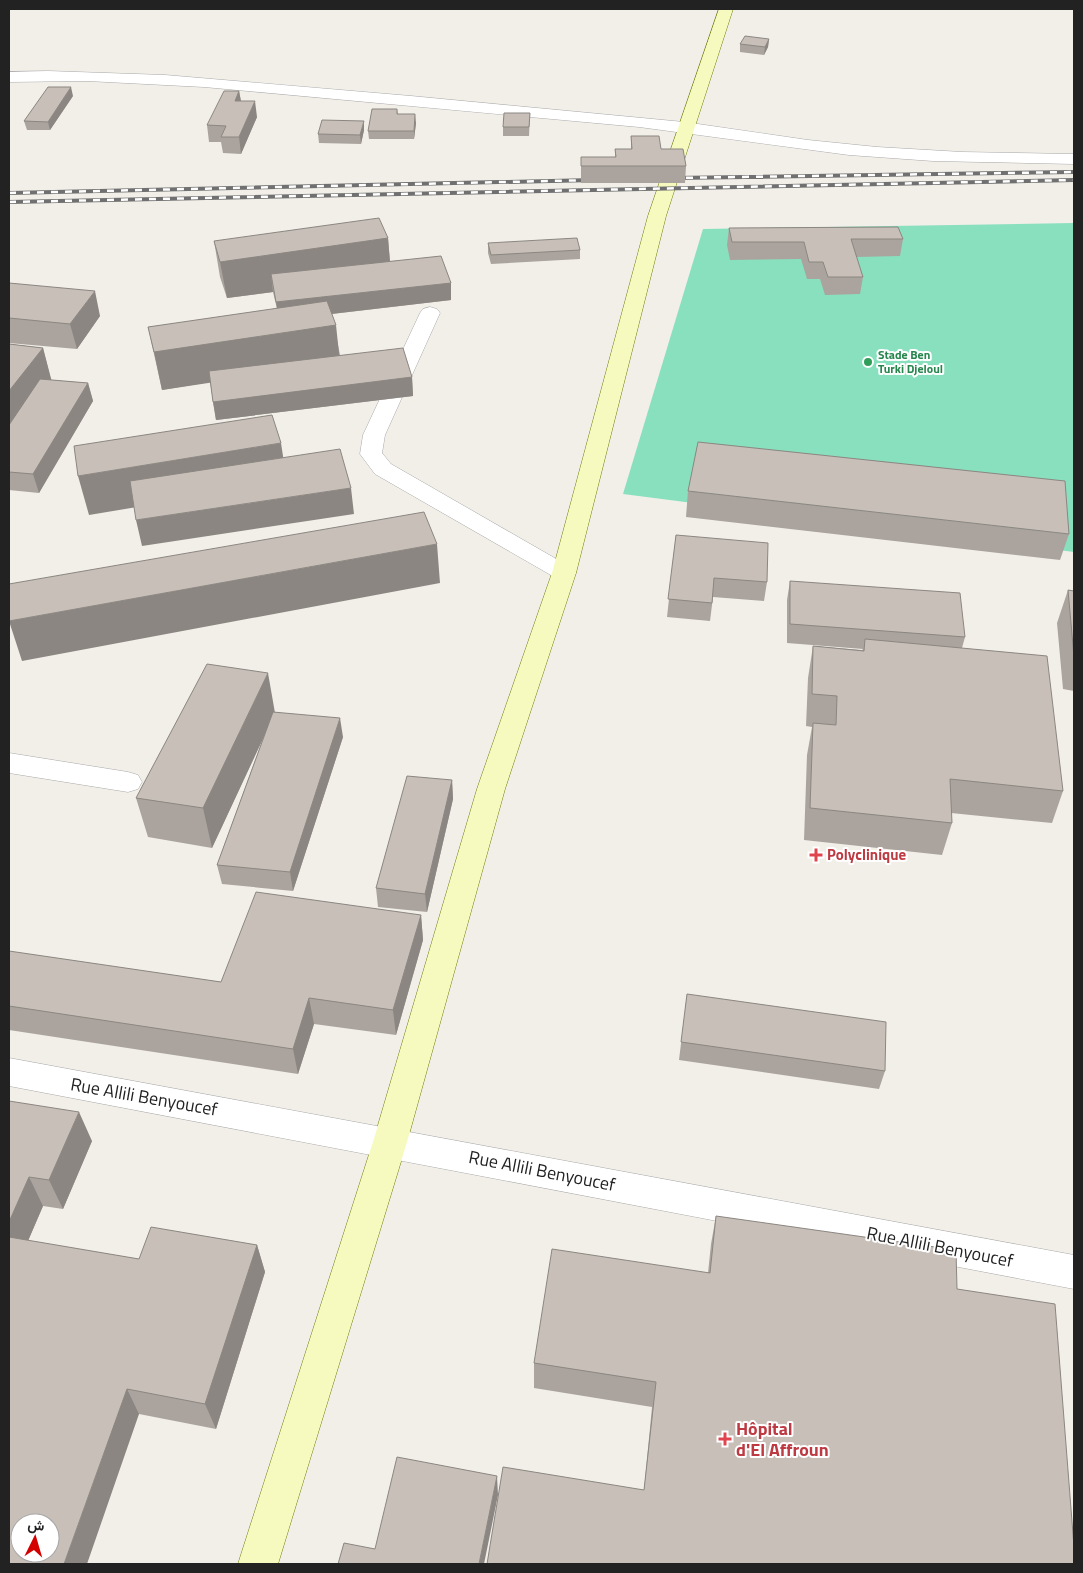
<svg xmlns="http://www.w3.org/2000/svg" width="1083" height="1573" font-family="'Titillium Web',Vazirmatn,sans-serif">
	<rect width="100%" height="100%" fill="#f2efe9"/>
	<!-- pitch -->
	<path fill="#88e0be" d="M1074 223V552L623 494 703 229Z"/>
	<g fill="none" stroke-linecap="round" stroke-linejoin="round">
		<!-- minor casing -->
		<g stroke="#a9a9a9" stroke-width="1">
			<path id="minor" d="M48 71 165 75 411 96 684 122 808 140 877 147 962 152 1074 154V164L933 161 849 155 639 127 204 87 87 81 9 82V72Z
				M430 307 437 309 440 313 385 435 382 453 391 464 572 568 576 573 572 578 564 581 556 578 375 474 360 454 363 435 420 313 423 309Z
				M9 753 128 772 138 775 142 782 138 789 128 792 9 773Z
				M9 1058 1074 1255V1289L9 1086Z"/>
		</g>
		<!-- secondary casing -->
		<g stroke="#707d05" stroke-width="1">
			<path id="secondary" d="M719 9H733L666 216 576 573 505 789 407 1142 278 1564H238L373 1142 477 789 552 573 648 216Z"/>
		</g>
		<!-- minor -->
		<use href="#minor" fill="#fff" fill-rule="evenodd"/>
		<!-- secondary -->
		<use href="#secondary" fill="#f7fabf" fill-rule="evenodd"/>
		<!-- rail casing -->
		<g stroke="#707070" stroke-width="4">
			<path id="rail" d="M672 178 1074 172
				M9 193 594 180
				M9 202 1074 180"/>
		</g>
		<!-- rail -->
		<use href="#rail" stroke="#fff" stroke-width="2.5" stroke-dasharray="7" stroke-linecap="butt"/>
	</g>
	<!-- wall -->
	<path fill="#aba49e" d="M769 39 768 47 764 55 740 52V44Z
		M239 91 241 101 257 117 241 154 223 153 221 142H209L207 125Z
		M73 96 50 130H27L24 121Z
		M397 109 398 114 416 123 414 139H369L368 131Z
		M530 113 529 136H503V127Z
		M364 130 361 144 319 143 318 134Z
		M631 136 661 149 686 166 685 183H581V157H615V149H631Z
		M729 228 903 239 900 256 856 257 863 277 860 294 825 295 820 279H807L801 259 730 260 727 245Z
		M388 238 390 261 451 283V300L332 314 340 355 412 377 413 396 216 420 210 382 162 390 148 327 277 309 273 292 227 298 220 277 214 241Z
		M488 243 580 250V259L491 264 488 253Z
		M9 283 100 316 77 349 9 343Z
		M9 344 43 348 51 380 88 383 93 401 39 493 9 490Z
		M688 491 1069 534 1060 560 686 517Z
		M676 535 767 582 764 601 713 597 710 621 667 617Z
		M790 581 965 637 962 648 1063 791 1052 823 951 813 952 823 942 855 804 840 807 755 812 727 806 726 808 678 813 646 862 650 863 649 787 643V600Z
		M1068 590 1074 591V691L1063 689 1057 623Z
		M275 712 343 737 293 891 222 884 217 865 264 736 212 848 148 837 136 798Z
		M452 780 453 799 427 912 378 907 376 888Z
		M421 915 423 940 396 1035 314 1024 298 1074 9 1030V952L221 982Z
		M687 994 885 1071 879 1089 679 1060Z
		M9 1101 92 1141 63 1209 43 1206 28 1241 139 1259 257 1245 265 1272 216 1429 139 1414 9 1564Z
		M716 1216 957 1289 1074 1547 644 1490 652 1407 534 1388V1363L708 1273 711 1244Z"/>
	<!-- shaded-wall -->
	<path fill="#8b8681" d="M769 39 768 47 764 55 765 47Z
		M71 87 73 96 50 130 48 122Z
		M239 91 242 107 235 101Z
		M255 101 257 117 241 154 239 137Z
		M415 114 416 123 414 139V131Z
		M364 121V130L361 144 360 135Z
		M388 238 391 275 271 274 273 292 227 298 220 262Z
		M451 283V300L279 320 276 302Z
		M95 291 100 316 77 349 70 324Z
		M336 325 340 363 162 390 154 352Z
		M43 348 53 386 9 444V391Z
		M412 377 413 396 216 420 213 402Z
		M88 383 93 401 39 493 33 474Z
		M281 443 287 482 89 515 78 476Z
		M351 488 354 514 142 546 136 520Z
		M437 544 440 583 22 661 9 621Z
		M268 673 275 713 212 848 203 808Z
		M340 718 343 737 293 891 290 872Z
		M452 780 453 799 427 912 425 894Z
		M421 915 423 940 396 1035 393 1010Z
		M309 998 314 1024 298 1074 293 1049Z
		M79 1112 92 1141 63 1209 49 1180Z
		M29 1177 43 1206 18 1264 9 1248V1222Z
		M257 1245 265 1272 216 1429 205 1404Z
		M127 1389 139 1414 87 1564H64Z
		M497 1476 498 1495 484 1564H479Z"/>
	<!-- building -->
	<path fill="#c7bfb8" stroke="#8b8681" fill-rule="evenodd" d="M745 36 769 39 765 47 740 44Z
		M48 87H71L48 122 24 121Z
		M224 91H239L235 101H255L239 137H221L226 126 207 125Z
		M372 109H397V114H415L414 131H368Z
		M504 113H530L529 127H503Z
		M322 120 364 121 360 135 318 134Z
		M631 136H659L661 149H683L686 166H581V157H616L615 149H632Z
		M379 218 388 238 220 262 214 241Z
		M898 227 903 239H851L863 277H828L823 262H809L804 242H732L729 228Z
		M577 238 580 250 491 255 488 243Z
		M441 256 451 283 276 302 271 274Z
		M9 283 95 291 70 324 9 318Z
		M327 301 336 325 154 352 148 327Z
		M9 344 43 348 9 391Z
		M403 348 412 377 213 402 209 371Z
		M40 379 88 383 33 474 9 472V425Z
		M272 415 281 443 78 476 74 446Z
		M698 442 1065 481 1069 534 688 491Z
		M340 449 351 488 136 520 130 481Z
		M424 512 437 544 9 621V584Z
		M676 535 768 543 767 582 714 578 712 603 668 599Z
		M790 581 960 593 965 637 790 624Z
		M1068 590 1074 591V657Z
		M865 639 1047 656 1063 791 950 779 952 823 810 808 813 723 836 725 837 696 812 694 813 646 864 651Z
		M207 664 268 673 203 808 136 798Z
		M273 712 340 718 290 872 217 865Z
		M407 776 452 780 425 894 376 888Z
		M256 892 421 915 393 1010 309 998 293 1049 9 1006V951L221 982Z
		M687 994 886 1022 885 1071 681 1042Z
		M9 1101 79 1112 49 1180 29 1177 9 1222Z
		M716 1216 956 1250 957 1289 1055 1304 1074 1547V1564H487L503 1467 644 1490 656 1382 534 1363 552 1249 710 1273Z
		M151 1227 257 1245 205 1404 127 1389 64 1564H9V1237L139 1259ZM20 1523H50V1553H20Z
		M397 1457 497 1476 479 1564H338L344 1543 375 1549Z"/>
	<!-- markers -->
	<circle fill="#2e9e5b" stroke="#fff" stroke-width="2" cx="868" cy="362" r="5"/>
	<g fill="#e0444e" stroke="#fff" stroke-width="2">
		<path d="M813.5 847.5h5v5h5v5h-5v5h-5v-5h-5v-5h5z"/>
		<path d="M722.5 1431.5h5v5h5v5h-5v5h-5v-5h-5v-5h5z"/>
	</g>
	<g text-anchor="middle" stroke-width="4" stroke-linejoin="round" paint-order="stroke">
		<!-- far-leisure labels -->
		<g font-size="12" font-weight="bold" fill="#27864d" stroke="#fff" text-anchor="start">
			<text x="878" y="359">Stade Ben<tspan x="878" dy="14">Turki Djeloul</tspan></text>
		</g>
		<!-- health labels -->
		<g font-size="15" font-weight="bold" fill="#be3a42" stroke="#fff" text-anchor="start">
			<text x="827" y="860">Polyclinique</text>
		</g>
		<!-- near-street labels -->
		<g font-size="18" fill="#222" stroke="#fff">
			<text transform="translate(144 1097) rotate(10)" y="6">Rue Allili Benyoucef</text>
			<text transform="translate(542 1171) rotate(11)" y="6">Rue Allili Benyoucef</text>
			<text transform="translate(940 1247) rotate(11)" y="6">Rue Allili Benyoucef</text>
		</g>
		<!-- near-health labels -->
		<g font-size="18" font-weight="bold" fill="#be3a42" stroke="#fff" text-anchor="start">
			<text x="736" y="1435">Hôpital<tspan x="736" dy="21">d'El Affroun</tspan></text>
		</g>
	</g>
	<!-- border -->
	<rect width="1083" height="1573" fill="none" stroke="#222222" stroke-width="20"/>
	<!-- north arrow -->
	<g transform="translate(35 1538) rotate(5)"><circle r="24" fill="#ffffff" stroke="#a7a7a7"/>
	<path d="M0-4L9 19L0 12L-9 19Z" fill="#d40000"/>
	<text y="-8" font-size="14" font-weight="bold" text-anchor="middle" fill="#222222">ش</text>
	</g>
</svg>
